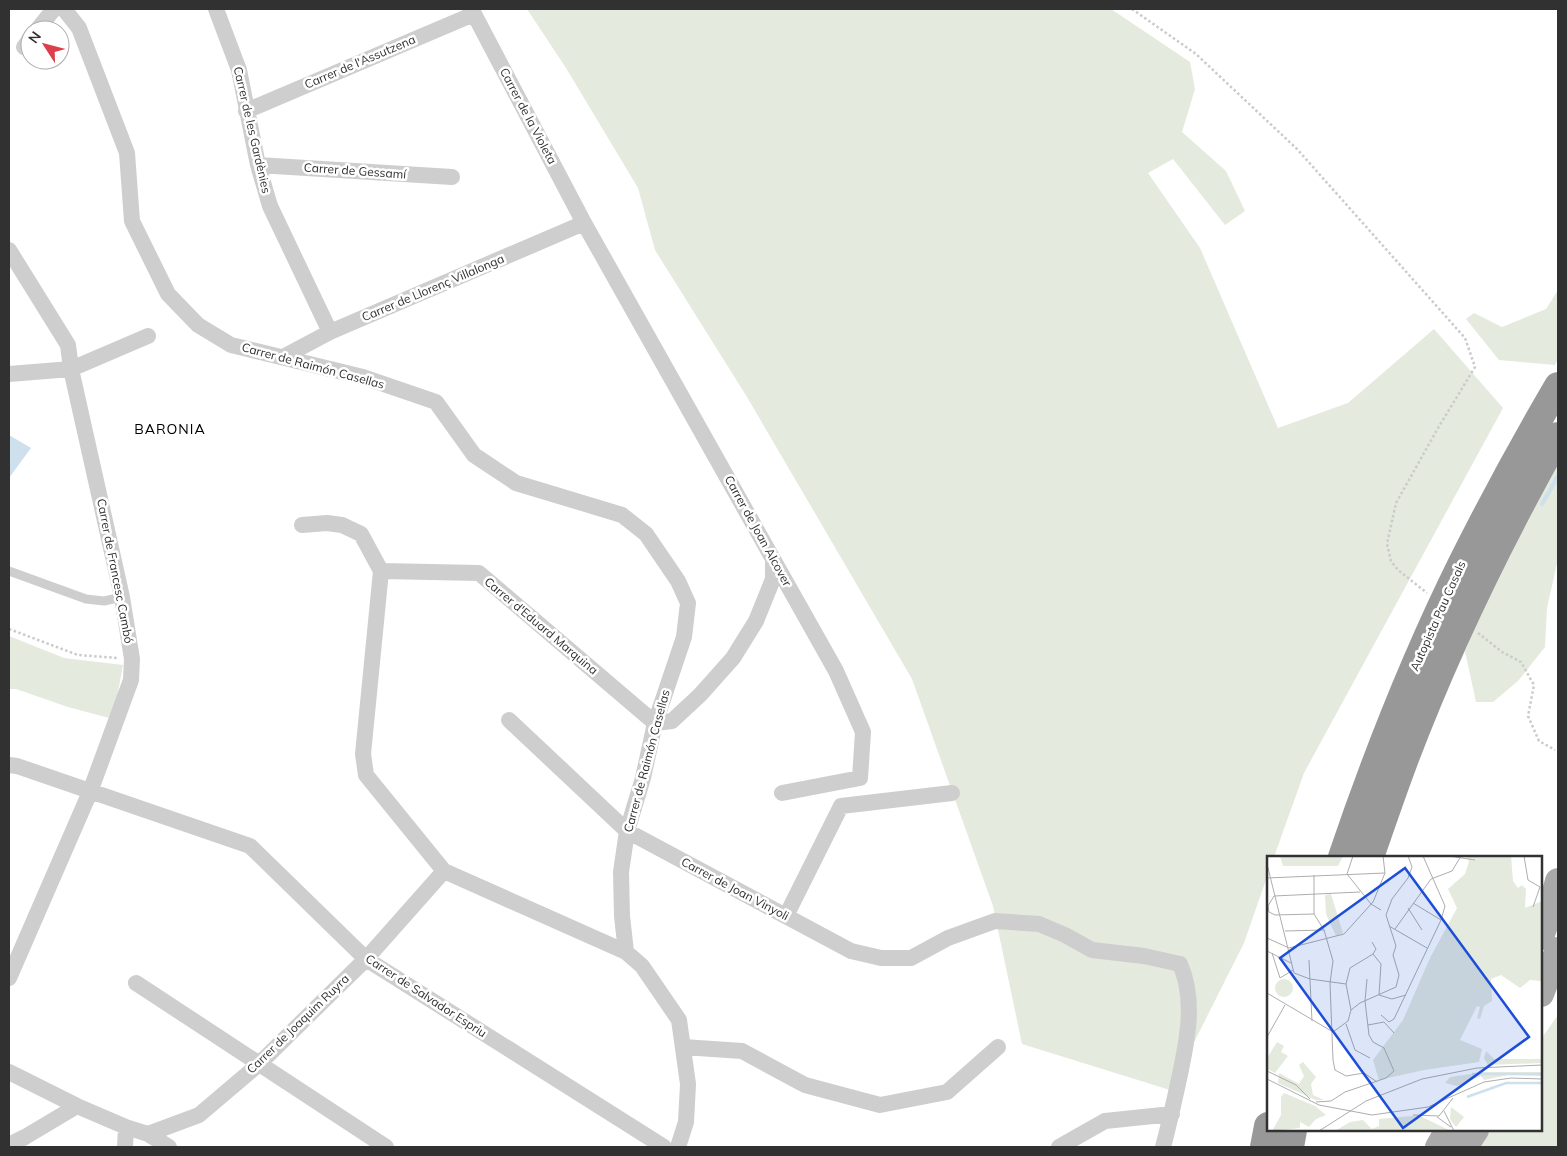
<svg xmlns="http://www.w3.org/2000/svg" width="1567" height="1156" font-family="Mulish,sans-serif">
	<rect width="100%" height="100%" fill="#fff"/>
	<!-- green -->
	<path fill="#e4eadd" d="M527 9H1111L1190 62 1195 89 1182 132 1226 171 1245 211 1225 225 1173 159 1148 173 1200 248 1278 428 1348 403 1434 329 1503 408 1304 773 1274 857H1268V874L1244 943 1170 1090 1022 1044 993 906 912 679 747 397 655 250 638 188 566 68Z
		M1558 290V359L1555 365 1499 360 1466 319 1474 313 1502 327 1546 309Z
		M1558 462V559L1547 608 1545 647 1518 681 1493 702H1476L1465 651 1495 582Z
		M9 636 64 658 123 665 113 719 68 707 16 689H9Z
		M1558 1015V1147H1480L1490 1130H1541V1039Z"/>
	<!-- water -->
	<path fill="#cee0ec" d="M9 435 31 448 9 478Z"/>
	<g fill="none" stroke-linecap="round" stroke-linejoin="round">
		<!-- stream -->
		<path stroke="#cee0ec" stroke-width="4.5" d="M1542 504 1558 476"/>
		<!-- path -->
		<path stroke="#cbcbcb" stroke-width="2.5" stroke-dasharray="2.5 2.5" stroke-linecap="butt" d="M1132 9 1196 54 1297 149 1465 338 1475 367 1438 428 1396 503 1387 544 1391 561 1398 570 1427 593
			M9 629 78 655 118 658
			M1478 633 1502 652 1521 662 1534 685 1528 716 1539 741 1555 750"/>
		<!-- service -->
		<path stroke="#cecece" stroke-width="9" d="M9 571 86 599 104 601 122 597"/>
		<!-- minor -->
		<path stroke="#cecece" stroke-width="16" d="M64 9 79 28 127 153 132 221 168 294 198 325 231 345 363 377 436 402 474 455 516 483 622 515 646 534 678 581 688 603 684 637 655 723 643 778 627 831 621 872 622 916 626 952 642 966 679 1020 688 1084 686 1122 678 1147
			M216 9 239 70 258 165 270 206 330 332
			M470 9 474 14 584 223 836 671 863 732 860 778 782 793
			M37 30 54 9
			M24 47 30 39
			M246 111 474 14
			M258 165 452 177
			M9 250 68 345 71 369 122 597 132 659 131 680 90 792 9 978
			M283 357 330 332 584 223
			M9 374 71 369 148 336
			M302 525 327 523 342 525 361 534 381 571 363 754 366 775 444 871 626 952
			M381 571 479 573 655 723 672 721 700 695 733 658 756 621 773 579V559
			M509 720 627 831 851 951 881 958H911L948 938 995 921 1039 924 1065 935 1092 950 1144 956 1180 964C1196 1000 1187 1042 1179 1079 1174 1102 1169 1125 1163 1147
			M9 765 17 766 250 846 366 959 664 1147
			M786 916 841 806 952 793
			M136 983 386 1147
			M683 1047 742 1051 805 1085 880 1105 947 1092 998 1047
			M9 1072 77 1106 126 1127 148 1134 199 1115 259 1064 366 959 444 871
			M148 1134 169 1147
			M9 1145 25 1137 77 1106
			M125 1147 126 1127
			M1059 1147 1105 1121 1172 1114"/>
		<!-- primary -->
		<path stroke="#a9a9a9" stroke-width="26" d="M1541 937 1549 914 1558 881
			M1541 994 1558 950
			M1438 1147 1448 1130
			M1465 1147 1476 1130"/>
		<!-- motorway -->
		<path stroke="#989898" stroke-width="28" d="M1342 857C1376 757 1415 658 1462 563 1492 503 1524 444 1558 386
			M1370 857C1381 825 1392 793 1404 761 1446 650 1500 539 1558 436
			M1264 1147 1268 1126
			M1290 1147 1293 1130"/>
	</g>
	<g text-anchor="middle" stroke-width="5" stroke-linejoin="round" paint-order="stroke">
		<!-- street labels -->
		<g font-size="12" fill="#313131" stroke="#fff">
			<text transform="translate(360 62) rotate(-23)" y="4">Carrer de l'Assutzena</text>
			<text transform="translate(528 116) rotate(62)" y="4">Carrer de la Violeta</text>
			<text transform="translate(252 130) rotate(77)" y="4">Carrer de les Gardènies</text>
			<text transform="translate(355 171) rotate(4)" y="4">Carrer de Gessamí</text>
			<text transform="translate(433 288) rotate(-23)" y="4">Carrer de Llorenç Villalonga</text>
			<text transform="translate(313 366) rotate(15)" y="4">Carrer de Raimón Casellas</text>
			<text transform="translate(758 531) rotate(61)" y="4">Carrer de Joan Alcover</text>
			<text transform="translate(115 571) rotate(79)" y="4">Carrer de Francesc Cambó</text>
			<text transform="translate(1438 616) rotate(-66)" y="4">Autopista Pau Casals</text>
			<text transform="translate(541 626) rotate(40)" y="4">Carrer d'Eduard Marquina</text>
			<text transform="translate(647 761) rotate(-75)" y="4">Carrer de Raimón Casellas</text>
			<text transform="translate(735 889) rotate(28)" y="4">Carrer de Joan Vinyoli</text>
			<text transform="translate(426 996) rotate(33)" y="4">Carrer de Salvador Espriu</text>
			<text transform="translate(298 1024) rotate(-44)" y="4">Carrer de Joaquim Ruyra</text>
		</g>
		<!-- neighbourhood labels -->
		<g font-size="14" letter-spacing="1" fill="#000" stroke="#fff">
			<text x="170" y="434">BARONIA</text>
		</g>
	</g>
	<!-- overview -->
	<g transform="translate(1267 856)">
		<rect width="275" height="275" fill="#fff"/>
		<path d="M13 0H76L71 10H16ZM199 0H244L246 25 251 32 255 29 259 33 258 52 275 45V125L263 124 253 132 234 119 224 123 225 145 217 150 213 163 210 162 213 151 210 150 193 184 215 193 212 206 157 214 112 224 106 204 136 164 163 102 190 52 181 33 198 18 202 5ZM64 38 76 77 69 80 59 58 58 39ZM8 132a9 9 0 1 1 18 0a9 9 0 1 1-18 0ZM10 186 17 190 14 196 21 200 8 217 0 213V202ZM219 195 227 203H275V207L221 209 217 202ZM36 206 49 221 44 228 46 239 57 244H49L11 227 12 217 32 228 37 220 32 209ZM218 216H275V220L241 219 217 224 214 220 190 230 178 227 183 221ZM17 237 48 250 59 259 49 263 42 271 33 266V272L5 275 14 259V241ZM184 251 197 261 189 271 183 263ZM145 260 155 261 184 275H68L83 266 96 264 105 273 112 270V263Z" fill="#e4eadd"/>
		<path fill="none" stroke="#cee0ec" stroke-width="2.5" d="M205 218H275M200 241 239 227H275"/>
		<path fill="none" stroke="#adadad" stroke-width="1" d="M86 0 80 18 104 48 114 54M182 0 208 4M257 0 261 24 273 31 266 51M0 8 27 117 43 123 79 128M47 19V58L57 74 66 105 63 127 66 204 68 214 79 220 97 217 110 226M0 22 118 17M146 47 174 64M141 52 155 74M47 58 8 59 2 56 1 50 7 40 93 36M122 70 160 92M128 73 164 23 185 15 194 0M18 75 57 74M0 82 22 92 77 78 106 46 118 17 116 0M0 95 24 107M5 97 13 122 26 114M106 98 114 108 112 139 125 143 139 139M42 104 45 165M0 137 66 176M84 154 79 128 83 112 106 98 109 93 105 86M114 159 122 166 127 163 174 64 178 50 156 0M79 168 88 194 103 202M101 169 117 166 127 177M66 176 81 165 84 154 93 147 129 131 132 119 126 99 129 90 119 59 125 43 141 22 145 11 141 0M0 181 18 149M0 215 29 229 43 243M0 223 52 249 105 259 161 251 217 226 244 222 275 223M49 246 64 245 78 236 119 222 127 215 117 192 106 186 102 179 98 145 100 123M177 255 187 275M146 259 172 260 186 242M170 261 184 271M52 275 99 245 155 223 210 212 275 209"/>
		<path fill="#1d4ed8" fill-opacity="0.15" stroke="#1d4ed8" stroke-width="2.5" d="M138 12 262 181 136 272 13 102Z"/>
		<rect width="275" height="275" fill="none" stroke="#313131" stroke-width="2.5"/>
	</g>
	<!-- border -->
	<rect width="1567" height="1156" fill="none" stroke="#313131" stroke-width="20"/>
	<!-- north arrow -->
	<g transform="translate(45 45) rotate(306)"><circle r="24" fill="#ffffff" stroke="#adadad"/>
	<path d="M0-4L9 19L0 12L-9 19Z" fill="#dd3e4c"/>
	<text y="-8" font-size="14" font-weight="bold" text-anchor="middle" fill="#313131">N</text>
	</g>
</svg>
